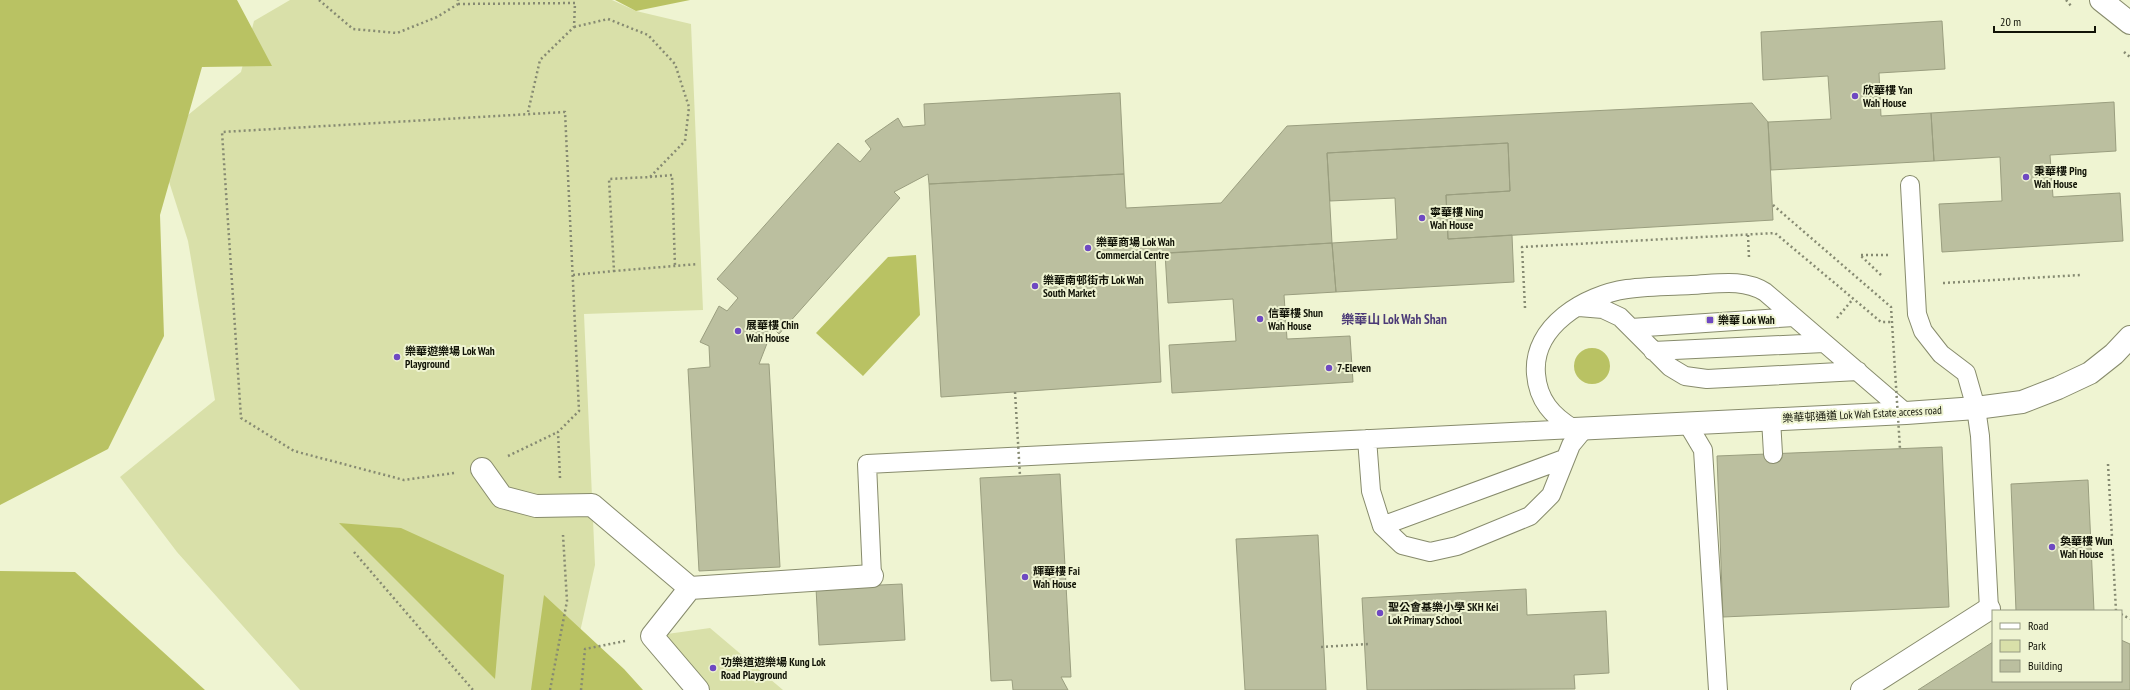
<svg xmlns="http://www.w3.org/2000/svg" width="2130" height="690" font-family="'PT Sans Narrow','Noto Sans TC',sans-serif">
	<rect width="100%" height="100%" fill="#eff4d2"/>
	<!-- green -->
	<path fill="#d9e0a9" d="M290 0H612L636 11 691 24 703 310 584 314 595 565 567 690H300L177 552 120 477 215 400 188 241 156 141 241 72 254 21Z
		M710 628 783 690H685L657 641 667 634Z"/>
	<!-- forest -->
	<path fill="#b9c263" d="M0 0H237L272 66 202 67 160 215 164 336 108 449 0 505Z
		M615 0H690L636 11Z
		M916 255 920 315 863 376 816 333 888 257Z
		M1574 366a18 18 0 1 1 36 0a18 18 0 1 1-36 0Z
		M339 523 401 528 504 575 495 679Z
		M0 571 75 572 205 690H0Z
		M544 595 624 669 643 690H531Z"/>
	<!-- building -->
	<path fill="#bbbf9f" stroke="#9a9e7f" d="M1942 21 1945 69 1879 73 1881 116 1931 113 1934 161 1771 170 1768 122 1831 119 1828 76 1763 80 1761 32Z
		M1120 93 1124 174 929 184 928 174 894 192 900 198 779 334 773 328 759 364H769L780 567 699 571 688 369 710 367 709 346 700 342 719 306 727 311 738 298 717 279 838 143 860 162 871 149 865 141 898 118 903 127 925 125 924 104Z
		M2114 102 2116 151 2050 155 2053 197 2120 193 2123 241 1942 252 1939 204 2002 201 2000 157 1934 161 1931 113Z
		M1752 103 1768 122 1773 220 1448 239 1446 195 1510 191 1508 143 1327 153 1332 243 1155 254 1161 382 941 397 929 184 1124 174 1126 208 1221 203 1287 126Z
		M1508 143 1510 191 1446 195 1448 239 1512 235 1514 282 1336 292 1332 243 1397 239 1395 198 1330 201 1327 153Z
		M1332 243 1336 292 1284 295 1287 339 1350 336 1353 382 1172 393 1169 345 1236 341 1233 299 1168 303 1165 253Z
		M1942 447 1949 607 1723 617 1717 456Z
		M1060 474 1071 677H1061L1068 690H1013L1012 680 991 681 980 478Z
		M2088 480 2094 611H2016L2011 484Z
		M1318 535 1326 690H1245L1236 539Z
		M902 584 905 640 819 645 816 588Z
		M1526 589 1527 615 1606 611 1609 673 1574 675 1575 689 1367 690 1362 598Z
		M2121 640 2130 644V690H1918L1993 642V681H2121Z"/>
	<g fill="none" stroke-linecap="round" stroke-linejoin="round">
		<!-- service casing -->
		<g stroke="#878b6c" stroke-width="20">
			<path id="service" d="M1910 185 1917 314 1923 331 1941 354 1966 373 1976 408 1980 436 1989 609
				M1579 307 1603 309 1620 317 1670 367 1685 376 1707 379 1858 371
				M1631 328 1794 317
				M1653 351 1824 343
				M1771 419 1773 454
				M1687 423 1703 450 1718 690
				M1574 429C1552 416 1538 400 1536 374 1532 326 1585 295 1627 289 1648 286 1670 286 1691 285 1716 284 1743 278 1765 292L1906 413
				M1367 439 1371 491 1382 526 1402 545 1430 552 1457 546 1530 516 1551 495 1571 445 1585 428
				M1382 526 1564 459
				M872 576 867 464 1574 429"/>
		</g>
		<!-- pedestrian casing -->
		<g stroke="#878b6c" stroke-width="24">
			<path id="pedestrian" d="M482 469 502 497 536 506 592 505 690 588 872 576
				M690 588 652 636 698 690
				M1862 690 1989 609"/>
		</g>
		<!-- minor casing -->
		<g stroke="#878b6c" stroke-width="24">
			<path id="minor" d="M1574 429 1906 413 1976 408 2022 402 2058 388 2090 373 2114 354 2130 337"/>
		</g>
		<!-- secondary casing -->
		<g stroke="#878b6c" stroke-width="24">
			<path id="secondary" d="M2101 0 2130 23"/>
		</g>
		<!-- path -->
		<path stroke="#868a72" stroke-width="2.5" stroke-dasharray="2 3" stroke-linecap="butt" d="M319 0 353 29 397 33 437 17 458 4V0
			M2066 0 2072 7
			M458 4 575 3 574 27 540 60 528 112
			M574 27 608 19 648 35 675 64 689 107 685 141 650 177 609 179 614 271 698 264
			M2124 52 2130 57
			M650 177 672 175 675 266
			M1748 235 1749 258
			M573 275 614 271
			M1881 275 1860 255H1888
			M1943 283 2081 275
			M1525 308 1522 247 1775 233 1881 322H1891
			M1837 318 1853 299
			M508 456 558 432
			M2108 464 2116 611
			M454 473 404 480 294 451 241 418 222 132 565 112 579 411 558 432 560 478
			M354 552 473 690
			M2121 614 2130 619
			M1321 647 1368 644
			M550 690 567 601 563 535
			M581 690 585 649 625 641"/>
		<!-- service -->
		<use href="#service" stroke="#fff" stroke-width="18"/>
		<!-- pedestrian -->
		<use href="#pedestrian" stroke="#fff" stroke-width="22"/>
		<!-- minor -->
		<use href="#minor" stroke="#fff" stroke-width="22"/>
		<!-- secondary -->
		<use href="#secondary" stroke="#fff" stroke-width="22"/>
		<!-- path-bridge -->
		<path stroke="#868a72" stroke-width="2.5" stroke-dasharray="2 3" stroke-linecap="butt" d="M1773 205 1891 307 1900 449
			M1015 392 1020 476"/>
	</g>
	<!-- markers -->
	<g fill="#6f49c2" stroke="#eff4d2" stroke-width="1.5">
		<circle cx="1855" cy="96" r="4"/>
		<circle cx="2026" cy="177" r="4"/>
		<circle cx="1422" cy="218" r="4"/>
		<circle cx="1088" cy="248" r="4"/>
		<circle cx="1035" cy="286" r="4"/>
		<circle cx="1260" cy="319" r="4"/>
		<rect x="1706" y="316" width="8" height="8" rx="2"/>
		<circle cx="738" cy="331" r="4"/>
		<circle cx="397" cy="357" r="4"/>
		<circle cx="1329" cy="368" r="4"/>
		<circle cx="2052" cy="547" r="4"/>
		<circle cx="1025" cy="577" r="4"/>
		<circle cx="1380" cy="613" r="4"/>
		<circle cx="713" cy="668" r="4"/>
	</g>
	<g text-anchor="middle" stroke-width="4" stroke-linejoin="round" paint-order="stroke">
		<!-- poi labels -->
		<g font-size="11" font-weight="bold" fill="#111307" stroke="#eff4d2" text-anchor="start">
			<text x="1863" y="94">欣華樓 Yan<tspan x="1863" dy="13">Wah House</tspan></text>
			<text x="2034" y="175">秉華樓 Ping<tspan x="2034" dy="13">Wah House</tspan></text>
			<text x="1430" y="216">寧華樓 Ning<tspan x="1430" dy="13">Wah House</tspan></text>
			<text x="1096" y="246">樂華商場 Lok Wah<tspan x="1096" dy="13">Commercial Centre</tspan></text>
			<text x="1043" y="284">樂華南邨街市 Lok Wah<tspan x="1043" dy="13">South Market</tspan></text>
			<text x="1268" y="317">信華樓 Shun<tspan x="1268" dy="13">Wah House</tspan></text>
			<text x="1718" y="324">樂華 Lok Wah</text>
			<text x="746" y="329">展華樓 Chin<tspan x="746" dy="13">Wah House</tspan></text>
			<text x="405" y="355">樂華遊樂場 Lok Wah<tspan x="405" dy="13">Playground</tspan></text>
			<text x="1337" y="372">7-Eleven</text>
			<text x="2060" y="545">奐華樓 Wun<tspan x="2060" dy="13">Wah House</tspan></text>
			<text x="1033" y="575">輝華樓 Fai<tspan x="1033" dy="13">Wah House</tspan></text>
			<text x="1388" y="611">聖公會基樂小學 SKH Kei<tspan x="1388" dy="13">Lok Primary School</tspan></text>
			<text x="721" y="666">功樂道遊樂場 Kung Lok<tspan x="721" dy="13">Road Playground</tspan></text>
		</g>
		<!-- street labels -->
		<g font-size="11" fill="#111307" stroke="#eff4d2">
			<text transform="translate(1862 414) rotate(-3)" y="4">樂華邨通道 Lok Wah Estate access road</text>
		</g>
		<!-- quarter labels -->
		<g font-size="13" font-weight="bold" fill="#4b3a77" stroke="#eff4d2">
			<text x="1394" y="324">樂華山 Lok Wah Shan</text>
		</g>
	</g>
	<!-- legend -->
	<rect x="1992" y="610" width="130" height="72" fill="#eff4d2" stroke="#969a81"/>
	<rect x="2000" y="623" width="20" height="6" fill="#ffffff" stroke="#969a81"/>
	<text x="2028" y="630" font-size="12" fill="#111307">Road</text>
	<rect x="2000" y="640" width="20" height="12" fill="#d9e0a9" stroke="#969a81"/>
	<text x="2028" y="650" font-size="12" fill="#111307">Park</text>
	<rect x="2000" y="660" width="20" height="12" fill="#bbbf9f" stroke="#969a81"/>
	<text x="2028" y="670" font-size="12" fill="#111307">Building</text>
	<!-- scale -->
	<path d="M1994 26v6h101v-6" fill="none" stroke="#111307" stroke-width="2"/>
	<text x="2000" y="26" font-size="12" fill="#111307" stroke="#eff4d2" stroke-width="3" paint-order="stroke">20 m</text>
</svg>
